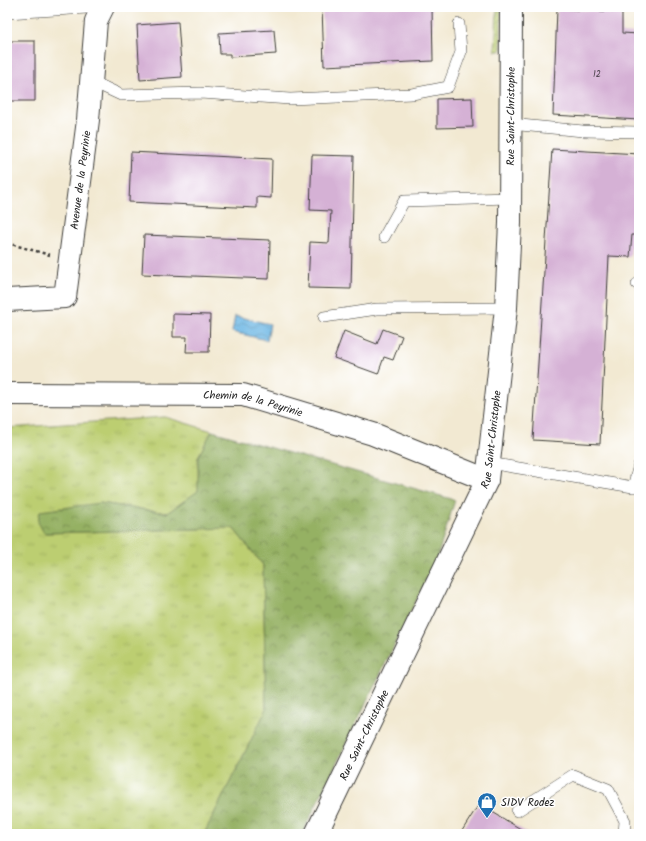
<svg xmlns="http://www.w3.org/2000/svg" width="646" height="841" font-family="Kalam,sans-serif">
	<defs>
		<pattern id="grass-tufts" width="24" height="20" patternUnits="userSpaceOnUse"><rect width="24" height="20" fill="#bcce71"/><path d="M3 7l-1-3M5 7V3M7 7l1-3M15 17l-1-3M17 17v-4M19 17l1-3" fill="none" stroke="#a1b061"/></pattern>
		<pattern id="forest-crowns" width="20" height="18" patternUnits="userSpaceOnUse"><rect width="20" height="18" fill="#95b163"/><path d="M2 6a3 3 0 1 1 6 0M12 15a3 3 0 1 1 6 0" fill="none" stroke="#798f51"/></pattern>
		<pattern id="garden-furrows" width="10" height="10" patternUnits="userSpaceOnUse"><rect width="10" height="10" fill="#bcce71"/><path d="M-1 1l2-2M0 10L10 0M9 11l2-2" fill="none" stroke="#a1b061"/></pattern>
		<pattern id="water-waves" width="16" height="10" patternUnits="userSpaceOnUse"><rect width="16" height="10" fill="#6ab6e4"/><path d="M0 5q4-4 8 0t8 0" fill="none" stroke="#5693b8"/></pattern>
	</defs>
	<rect width="100%" height="100%" fill="#fff"/>
	<filter id="ink" filterUnits="userSpaceOnUse"><feTurbulence type="fractalNoise" baseFrequency=".025" numOctaves="2"/><feDisplacementMap in="SourceGraphic" scale="8" xChannelSelector="R" yChannelSelector="G"/><feConvolveMatrix kernelMatrix="1 2 1 2 8 2 1 2 1" color-interpolation-filters="sRGB"/></filter>
	<filter id="wash" filterUnits="userSpaceOnUse"><feTurbulence type="fractalNoise" baseFrequency=".012" numOctaves="4" result="noise"/><feDisplacementMap in="SourceGraphic" scale="16" xChannelSelector="R" yChannelSelector="G"/><feGaussianBlur stdDeviation="0.9" result="paint"/><feColorMatrix in="noise" values="0 0 0 0 0 0 0 0 0 0 0 0 0 0 0 0 0 1.4 0 .05"/><feComposite in="paint" operator="in"/></filter>
	<g filter="url(#wash)">
		<rect width="100%" height="100%" fill="#f2e9d2"/>
		<!-- grass -->
		<path fill="url(#grass-tufts)" stroke="#6c7546" d="M165 417 212 431 198 457 199 491 167 513 100 503 44 533 233 528 263 565 266 711 204 834H7V428Z"/>
		<!-- forest -->
		<path fill="url(#forest-crowns)" stroke="#586640" d="M212 431 455 500 437 558 302 834H204L266 710 263 565 233 528 44 533 38 522 40 511 100 503 167 513 198 491V457Z"/>
		<!-- garden -->
		<path fill="url(#garden-furrows)" stroke="#6c7546" d="M495 7H501V51H495L497 11Z"/>
		<!-- water -->
		<path fill="url(#water-waves)" stroke="#436980" d="M235 316 270 324 267 340 232 332Z"/>
		<g id="blocks">
			<!-- building -->
			<path fill="#d5b1d5" d="M322 7H432L433 61 324 66Z
				M557 9 622 12V33L639 34V120L553 115Z
				M178 22 182 77 140 80 137 25Z
				M274 30 276 54 230 57V54H220L219 33Z
				M7 41H35V101H7Z
				M472 98 473 127 437 128V99Z
				M552 149 639 154V235H632L630 257 609 256 600 444 533 440Z
				M131 152 272 159 271 198 257 197V208L129 202Z
				M312 155 354 156 351 289 308 288 310 242 329 243 331 211 310 210Z
				M144 235 270 240 269 279 142 274Z
				M173 314 210 315 209 352H186L187 337H173Z
				M383 329 402 336 393 360 384 357 378 374 334 358 344 331 377 344Z
				M479 804 529 834H460Z"/>
		</g>
	</g>
	<g filter="url(#ink)">
		<use href="#blocks" fill-opacity="0" stroke="#3c3b37" stroke-width="1"/>
		<g fill="none" stroke-linecap="round" stroke-linejoin="round">
			<!-- service casing -->
			<g stroke="#3c3b37" stroke-width="12">
				<path id="service" d="M7 13 103 7
					M91 81 121 95 200 93 290 99 412 94 448 87 461 52 459 24
					M510 124 583 131 639 132
					M384 237 404 201 510 198
					M637 284 639 283
					M324 317 377 309 506 308
					M489 463 633 487 639 465
					M517 811 573 775 608 789 625 821 624 834"/>
			</g>
			<!-- minor casing -->
			<g stroke="#3c3b37" stroke-width="24">
				<g id="minor">
					<path id="s1" d="M7 300 65 297 88 120 96 21 103 7"/>
					<path id="s2" d="M7 394 243 395 373 434 487 480"/>
					<path id="s3" d="M316 834 487 480 506 308 510 223 511 7"/>
				</g>
			</g>
			<!-- path -->
			<path stroke="#3c3b37" stroke-width="2.5" stroke-dasharray="3 3" stroke-linecap="butt" d="M7 243 50 255"/>
			<!-- service -->
			<use href="#service" stroke="#fff" stroke-width="11"/>
			<!-- minor -->
			<use href="#minor" stroke="#fff" stroke-width="22"/>
		</g>
	</g>
	<!-- icons -->
	<defs>
		<g id="shop-pin" transform="scale(1)"><path d="M0 17L-7.5 6A9.5 9.5 0 1 1 7.5 6Z" fill="#1f6fb2" stroke="#fff"/><path d="M-5-2.5h2.3a2.7 3.5 0 0 1 5.4 0H5L5.5 6h-11ZM-1.5-2.5h3a1.5 2.3 0 0 0-3 0Z" fill="#fff"/></g>
	</defs>
	<g fill-rule="evenodd">
		<use href="#shop-pin" x="487" y="802"/>
	</g>
	<g text-anchor="middle" stroke-width="3" stroke-linejoin="round" paint-order="stroke">
		<!-- number labels -->
		<g font-size="9" fill="#4a414a">
			<text x="597" y="77">12</text>
		</g>
		<!-- street labels -->
		<g font-size="11" fill="#1c1c1c" stroke="#fff">
			<text dy="4" stroke="none"><textPath href="#s3" startOffset="758">Rue Saint-Christophe</textPath></text>
			<text dy="4" stroke="none"><textPath href="#s1" startOffset="176">Avenue de la Peyrinie</textPath></text>
			<text dy="4" stroke="none"><textPath href="#s2" startOffset="247">Chemin de la Peyrinie</textPath></text>
			<text dy="4" stroke="none"><textPath href="#s3" startOffset="434">Rue Saint-Christophe</textPath></text>
			<text dy="4" stroke="none"><textPath href="#s3" startOffset="110">Rue Saint-Christophe</textPath></text>
		</g>
		<!-- poi labels -->
		<g font-size="11" fill="#1c1c1c" stroke="#fff" text-anchor="start">
			<text x="501" y="806">SIDV Rodez</text>
		</g>
	</g>
	<!-- margin -->
	<rect width="646" height="841" fill="none" stroke="#fff" stroke-width="24"/>
</svg>
